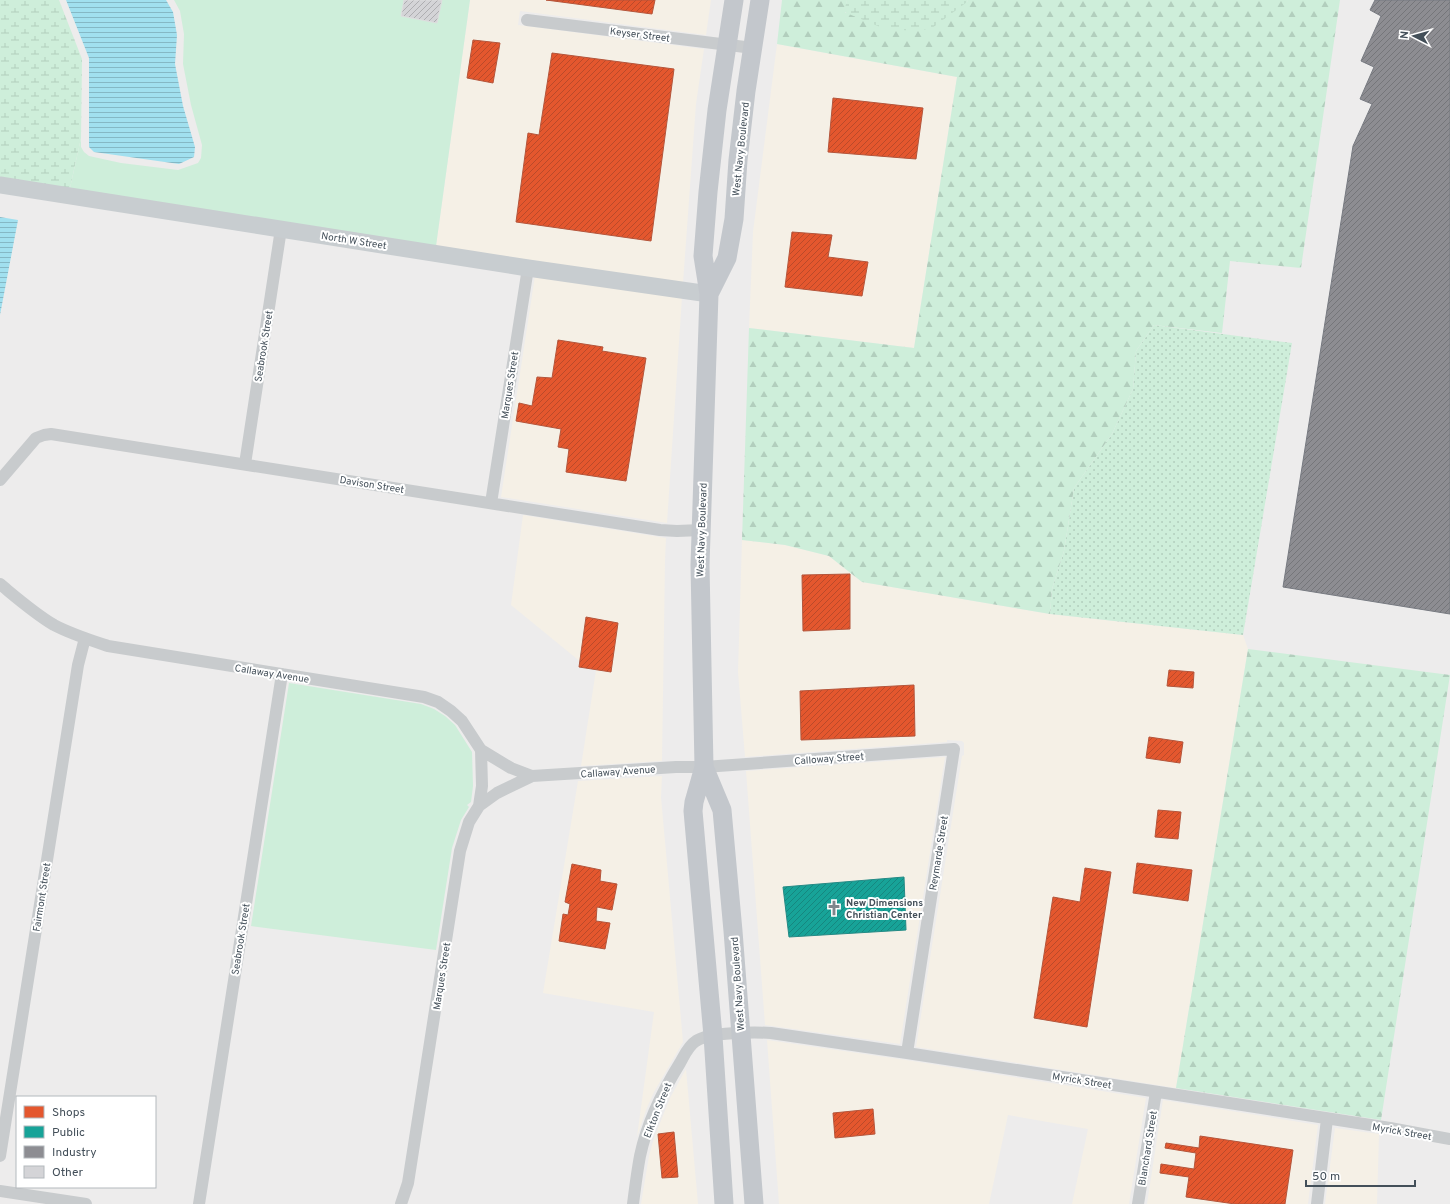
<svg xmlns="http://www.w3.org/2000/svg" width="1450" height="1204" font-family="Overpass,sans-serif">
	<defs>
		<pattern id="grass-dots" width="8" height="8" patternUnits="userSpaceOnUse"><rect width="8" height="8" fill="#ceeeda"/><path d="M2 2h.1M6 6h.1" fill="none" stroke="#b2cebd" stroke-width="1.8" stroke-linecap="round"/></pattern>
		<pattern id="forest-firs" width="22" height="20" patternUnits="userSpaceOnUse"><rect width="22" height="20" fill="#ceeeda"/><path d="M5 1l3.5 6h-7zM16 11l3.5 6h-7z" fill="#b2cebd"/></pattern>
		<pattern id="wetland-marsh" width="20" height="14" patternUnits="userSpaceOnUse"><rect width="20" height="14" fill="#ceeeda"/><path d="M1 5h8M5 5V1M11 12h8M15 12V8" fill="none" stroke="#b2cebd"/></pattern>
		<pattern id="water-rules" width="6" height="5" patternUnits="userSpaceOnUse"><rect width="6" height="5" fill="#a1e0ef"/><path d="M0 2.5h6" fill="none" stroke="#85b8c5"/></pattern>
		<pattern id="shops-hatch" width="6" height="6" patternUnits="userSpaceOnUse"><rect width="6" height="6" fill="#e4572e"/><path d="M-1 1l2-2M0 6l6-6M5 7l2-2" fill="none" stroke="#ba4a2a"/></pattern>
		<pattern id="public-hatch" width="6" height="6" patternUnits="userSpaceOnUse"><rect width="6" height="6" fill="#17a398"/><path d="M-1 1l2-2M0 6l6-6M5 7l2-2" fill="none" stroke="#16877f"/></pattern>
		<pattern id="industry-hatch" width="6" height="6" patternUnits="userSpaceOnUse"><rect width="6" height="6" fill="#8d8d92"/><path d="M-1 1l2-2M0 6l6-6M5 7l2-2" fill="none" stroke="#75767a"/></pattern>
		<pattern id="building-hatch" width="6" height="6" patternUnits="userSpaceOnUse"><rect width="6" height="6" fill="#d4d4d7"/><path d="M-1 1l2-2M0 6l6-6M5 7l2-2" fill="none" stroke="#aeaeb1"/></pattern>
	</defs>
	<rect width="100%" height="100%" fill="#edecec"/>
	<!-- commercial -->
	<path fill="#f5f0e6" d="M470 0H711L706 35 520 11 518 25 704 49 696 104 683 283 436 246Z
		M777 44 957 77 914 348 749 328 753 232Z
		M535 276 682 297 667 523 501 497Z
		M523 515 666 538 665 561 662 761 581 766 597 664 582 663 511 605Z
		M742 540 785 545 829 556 862 582 1050 614 1243 635 1248 649 1176 1088 916 1047 962 756 964 755V743L962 741 947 740V742L745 757 738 672Z
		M945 757 900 1044 765 1025 746 771Z
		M662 776 661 797 683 1042 654 1092 646 1110 637 1137 654 1012 543 993 578 781Z
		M767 1040 906 1060 1146 1098 1129 1204H1072L1088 1129 1008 1115 989 1204H779Z
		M686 1069 698 1204H641L649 1156 654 1138 670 1098Z
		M1163 1100 1318 1125 1308 1204H1147Z
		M1335 1128 1379 1134 1377 1204H1325Z"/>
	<!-- grass -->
	<path fill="url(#grass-dots)" d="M1154 325 1292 343 1243 635 1050 614 1052 589 1064 551 1074 488 1112 434 1133 389 1136 351Z"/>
	<!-- forest -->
	<path fill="url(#forest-firs)" d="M782 0H847L845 13 967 2 968 0H1340L1301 268 1230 261 1222 333 1154 325 1136 351 1133 389 1112 434 1074 488 1064 551 1052 589 1050 614 862 582 829 556 785 545 742 540 749 328 914 348 957 77 777 44Z
		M1248 649 1450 675 1381 1120 1176 1088Z"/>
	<!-- wetland -->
	<path fill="url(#wetland-marsh)" d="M0 0H59L82 59 81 138 70 188 0 177Z
		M847 0H968L967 2 932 28 917 31 885 29 844 12Z"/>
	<!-- park -->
	<path fill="#ceeeda" d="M174 0H470L436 246 70 188 81 138V147L84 152 89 156 121 163 178 170 198 163 201 158 202 145 191 105 183 64 184 34 180 11Z
		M289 683 421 704 434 709 445 716 455 725 472 752 473 786 471 802 467 805 469 807 461 820 452 848 436 950 251 926Z"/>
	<!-- water -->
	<path fill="url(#water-rules)" d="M66 0H166L173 12 177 35 175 64 183 106 195 147 194 157 179 164 94 152 89 147V58Z
		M0 217 18 220 0 315Z"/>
	<!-- shops -->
	<path fill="url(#shops-hatch)" stroke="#b4553b" d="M546 0H655L652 14Z
		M473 40 500 43 493 83 467 78Z
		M552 53 674 69 651 241 516 222 528 133 539 135Z
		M833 98 923 108 916 159 828 152Z
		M792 232 832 235 828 257 868 262 862 296 785 287Z
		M558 340 603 347 602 351 646 358 626 481 566 472 569 449 558 447 561 429 516 421 519 403 532 406 537 377 552 378Z
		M850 574V629L803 631 802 575Z
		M586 617 618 623 611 672 579 667Z
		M1169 670 1194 672 1193 688 1167 686Z
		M914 685 915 736 801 740 800 691Z
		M1149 737 1183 742 1180 763 1146 758Z
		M1158 810 1181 812 1178 839 1155 837Z
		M1137 863 1192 870 1188 901 1133 893Z
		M572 864 601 870 600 881 617 884 612 910 597 907 596 921 610 923 605 949 559 941 563 914 568 915 570 904 565 902Z
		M1085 868 1111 872 1087 1027 1034 1018 1053 897 1080 902Z
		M873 1109 875 1134 835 1138 833 1113Z
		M674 1132 678 1177 662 1178 658 1134Z
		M1200 1136 1293 1150 1285 1204H1235L1186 1197 1189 1177 1160 1173 1161 1164 1194 1169 1196 1153 1165 1148 1166 1143 1199 1148Z"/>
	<!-- public -->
	<path fill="url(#public-hatch)" stroke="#248a85" d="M904 877 906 930 789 937 783 887Z"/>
	<!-- industry -->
	<path fill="url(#industry-hatch)" stroke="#777a81" d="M1375 0H1450V614L1283 587 1353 146 1372 104 1360 99 1374 67 1361 61 1381 16 1370 10Z"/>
	<!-- building -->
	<path fill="url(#building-hatch)" stroke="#dededf" d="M404 0H442L437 23 401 16Z"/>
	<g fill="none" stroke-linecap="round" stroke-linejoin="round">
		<!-- minor -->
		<path stroke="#c8cbcd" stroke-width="12" d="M527 20 753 48
			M245 464 281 229
			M0 480 36 438 44 435 51 434 660 530 677 531 701 530
			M491 503 528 268
			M0 584C17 598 34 613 54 625 71 634 90 640 108 646L424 697 438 702 451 711 462 721 481 750 511 768 532 776 676 767H704L954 749 907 1053
			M479 806 497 793 532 776
			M0 1156 78 665 85 638
			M0 1191 86 1204
			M199 1204 282 674
			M401 1204 408 1183 460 851 469 822 479 806 482 786 481 750
			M633 1204C635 1188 637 1172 640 1156 647 1123 662 1092 680 1063 684 1056 688 1046 696 1041 709 1032 755 1032 771 1033L907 1053 1390 1128 1450 1139
			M1138 1204 1156 1092
			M1317 1204 1327 1119"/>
		<!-- secondary -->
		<path stroke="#c8cdd0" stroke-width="17" d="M0 185 528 268 709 294"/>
		<!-- primary -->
		<path stroke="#c3c7cc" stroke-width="19" d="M709 294 727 258 734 219 738 160 746 91 760 0
			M704 767 722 810 733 931 754 1204
			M724 1204 713 1036 693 811 694 802 704 767 700 565 709 294 703 256 708 192 717 110 734 0"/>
	</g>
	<!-- icons -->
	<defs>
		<g id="church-bare" transform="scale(1.2)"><path d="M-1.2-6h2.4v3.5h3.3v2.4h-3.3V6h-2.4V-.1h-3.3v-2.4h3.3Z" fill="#7e868c" stroke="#fff" stroke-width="2.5" paint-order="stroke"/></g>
	</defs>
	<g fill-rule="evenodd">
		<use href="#church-bare" x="834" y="908"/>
	</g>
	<g text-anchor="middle" stroke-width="4" stroke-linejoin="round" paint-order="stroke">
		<!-- street labels -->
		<g font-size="10" fill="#434f59" stroke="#fff">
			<text transform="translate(640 34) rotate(7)" y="4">Keyser Street</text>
			<text transform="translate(740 149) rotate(-84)" y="4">West Navy Boulevard</text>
			<text transform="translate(354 240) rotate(9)" y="4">North W Street</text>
			<text transform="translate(263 346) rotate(-81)" y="4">Seabrook Street</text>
			<text transform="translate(509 385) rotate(-81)" y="4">Marques Street</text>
			<text transform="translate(372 484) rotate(9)" y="4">Davison Street</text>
			<text transform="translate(701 530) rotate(-88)" y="4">West Navy Boulevard</text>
			<text transform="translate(272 673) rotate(9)" y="4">Callaway Avenue</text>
			<text transform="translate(829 758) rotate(-4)" y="4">Calloway Street</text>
			<text transform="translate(618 771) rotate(-4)" y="4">Callaway Avenue</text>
			<text transform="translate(938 853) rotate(-81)" y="4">Reymarde Street</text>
			<text transform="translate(41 897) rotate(-81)" y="4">Fairmont Street</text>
			<text transform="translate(240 939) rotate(-81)" y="4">Seabrook Street</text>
			<text transform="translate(441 976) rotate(-81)" y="4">Marques Street</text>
			<text transform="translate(737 984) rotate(-94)" y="4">West Navy Boulevard</text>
			<text transform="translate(1082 1080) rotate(9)" y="4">Myrick Street</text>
			<text transform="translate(657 1110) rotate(-68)" y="4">Elkton Street</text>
			<text transform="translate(1402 1131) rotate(10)" y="4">Myrick Street</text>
			<text transform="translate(1147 1148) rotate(-81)" y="4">Blanchard Street</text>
		</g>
		<!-- poi labels -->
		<g font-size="10" font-weight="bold" fill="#434f59" stroke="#fff" text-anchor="start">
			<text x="846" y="906">New Dimensions<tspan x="846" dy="12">Christian Center</tspan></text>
		</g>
	</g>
	<!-- legend -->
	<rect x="16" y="1096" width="140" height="92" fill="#ffffff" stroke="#b4b9bd"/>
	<rect x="24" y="1106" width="20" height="12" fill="#e4572e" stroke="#b4b9bd"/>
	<text x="52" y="1116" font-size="12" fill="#434f59">Shops</text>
	<rect x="24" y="1126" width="20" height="12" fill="#17a398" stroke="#b4b9bd"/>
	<text x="52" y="1136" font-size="12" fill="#434f59">Public</text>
	<rect x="24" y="1146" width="20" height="12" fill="#8d8d92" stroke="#b4b9bd"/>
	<text x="52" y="1156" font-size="12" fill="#434f59">Industry</text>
	<rect x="24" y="1166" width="20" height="12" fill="#d4d4d7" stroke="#b4b9bd"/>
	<text x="52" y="1176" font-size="12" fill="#434f59">Other</text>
	<!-- north arrow -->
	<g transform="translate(1414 36) rotate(276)" stroke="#ffffff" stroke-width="3" paint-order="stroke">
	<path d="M0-3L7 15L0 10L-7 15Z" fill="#434f59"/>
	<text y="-6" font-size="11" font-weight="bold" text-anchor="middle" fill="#434f59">N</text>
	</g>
	<!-- scale -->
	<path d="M1306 1180v6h109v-6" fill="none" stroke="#434f59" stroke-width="2"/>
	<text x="1312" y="1180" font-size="12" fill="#434f59" stroke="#ffffff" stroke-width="3" paint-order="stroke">50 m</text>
</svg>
